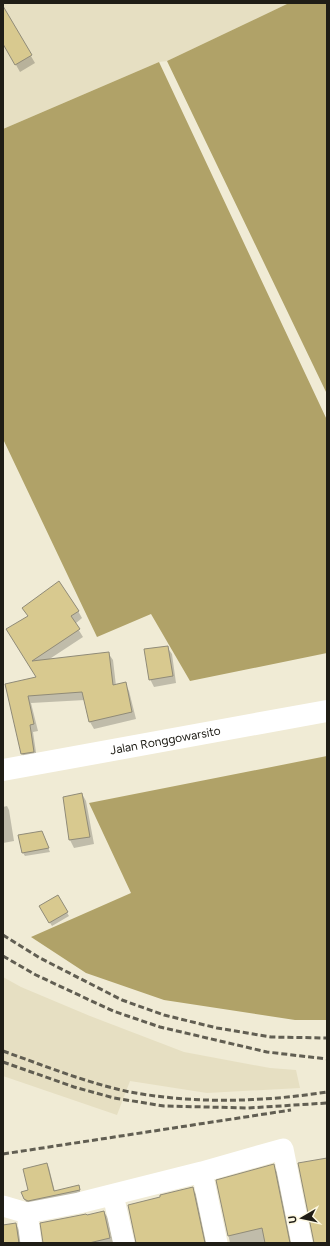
<svg xmlns="http://www.w3.org/2000/svg" width="330" height="1246" font-family="Figtree,sans-serif">
	<rect width="100%" height="100%" fill="#f0ebd5"/>
	<!-- built -->
	<path fill="#e6dfc2" d="M3 3H289L167 61 159 62 3 129Z
		M3 977 21 987 90 1016 184 1052 270 1068 296 1070 300 1088 207 1093 130 1081 117 1115 3 1076Z"/>
	<!-- water -->
	<path fill="#b0a268" d="M289 3H327V394L167 61Z
		M159 62 327 420V653L190 681 151 614 97 637 3 439V129Z
		M327 756V1020H295L164 1000 86 973 31 937 131 893 89 803Z"/>
	<!-- shadow -->
	<path fill="#0003" d="M5 12 35 63 20 72 3 42V13Z
		M78 611 82 618 75 624 83 637 48 660 108 653 113 660 116 686 125 683 129 691 136 719 94 729 90 722 85 700 31 703 38 731 33 732 37 759 26 761 22 754 6 685 37 678 12 637Z
		M167 647 172 654 176 683 154 687 150 679Z
		M82 794 86 801 94 844 74 848 70 840 65 798Z
		M7 806 9 810 14 841 3 843V807Z
		M43 836 50 852 25 856 23 853Z
		M57 896 69 916 52 926 40 907Z
		M47 1164 49 1168 55 1192 78 1186 81 1194 27 1203 24 1199Z
		M273 1165 277 1172 291 1243H230L217 1181Z
		M192 1188 196 1194 206 1243H137L161 1198Z
		M104 1212 108 1218 113 1243H44L87 1216Z
		M16 1224 19 1230 21 1243H3V1226Z"/>
	<!-- building -->
	<path fill="#d8c98f" stroke="#908b78" d="M3 6 32 55 15 65 3 44Z
		M59 581 79 611 71 616 80 629 32 661 109 652 113 685 126 682 132 712 89 722 82 692 28 696 34 724 30 725 34 752 21 754 5 684 36 677 6 629 28 616 22 608Z
		M168 646 173 676 149 680 144 649Z
		M82 793 90 837 69 840 63 797Z
		M42 831 49 848 22 853 18 835Z
		M58 895 68 912 49 923 39 906Z
		M327 1158V1243H314L298 1163Z
		M47 1163 54 1191 79 1185 80 1190 28 1201 24 1199 21 1192 28 1190 23 1169Z
		M274 1164 290 1243H265L262 1228 228 1236 216 1180Z
		M193 1187 205 1243H136L128 1205 160 1197V1195Z
		M104 1211 110 1238 89 1243H43L40 1223 86 1214 87 1215Z
		M16 1223 19 1243H3V1225Z"/>
	<g fill="none" stroke-linecap="round" stroke-linejoin="round">
		<!-- minor -->
		<path stroke="#fff" stroke-width="21" d="M202 1172 217 1243
			M113 1195 124 1243
			M3 1206 27 1213 79 1203 202 1172 283 1149 302 1243
			M27 1213 31 1243"/>
		<!-- primary -->
		<path stroke="#fff" stroke-width="22" id="s1" d="M3 770 327 711"/>
		<!-- rail -->
		<path stroke="#615e52" stroke-width="3" stroke-dasharray="6 3" stroke-linecap="butt" d="M3 935 40 958 122 1000 164 1015 217 1028 271 1037 327 1038
			M3 956 36 975 113 1011 160 1027 267 1052 327 1059
			M3 1051C45 1066 87 1083 130 1092 195 1104 262 1102 327 1092
			M3 1062 74 1087 114 1098 164 1106 248 1108 327 1103
			M3 1154 291 1110"/>
	</g>
	<g text-anchor="middle" stroke-width="3.5" stroke-linejoin="round" paint-order="stroke">
		<!-- street labels -->
		<g font-size="12" fill="#1f1d16" stroke="#fdf8e2">
			<text dy="4" stroke="none"><textPath href="#s1" startOffset="165">Jalan Ronggowarsito</textPath></text>
		</g>
	</g>
	<!-- border -->
	<rect width="330" height="1246" fill="none" stroke="#1f1d16" stroke-width="8"/>
	<!-- north arrow -->
	<g transform="translate(302 1218) rotate(261)" stroke="#fdf8e2" stroke-width="3" paint-order="stroke">
	<path d="M0-3L7 15L0 10L-7 15Z" fill="#1f1d16"/>
	<text y="-6" font-size="11" font-weight="bold" text-anchor="middle" fill="#1f1d16">U</text>
	</g>
</svg>
